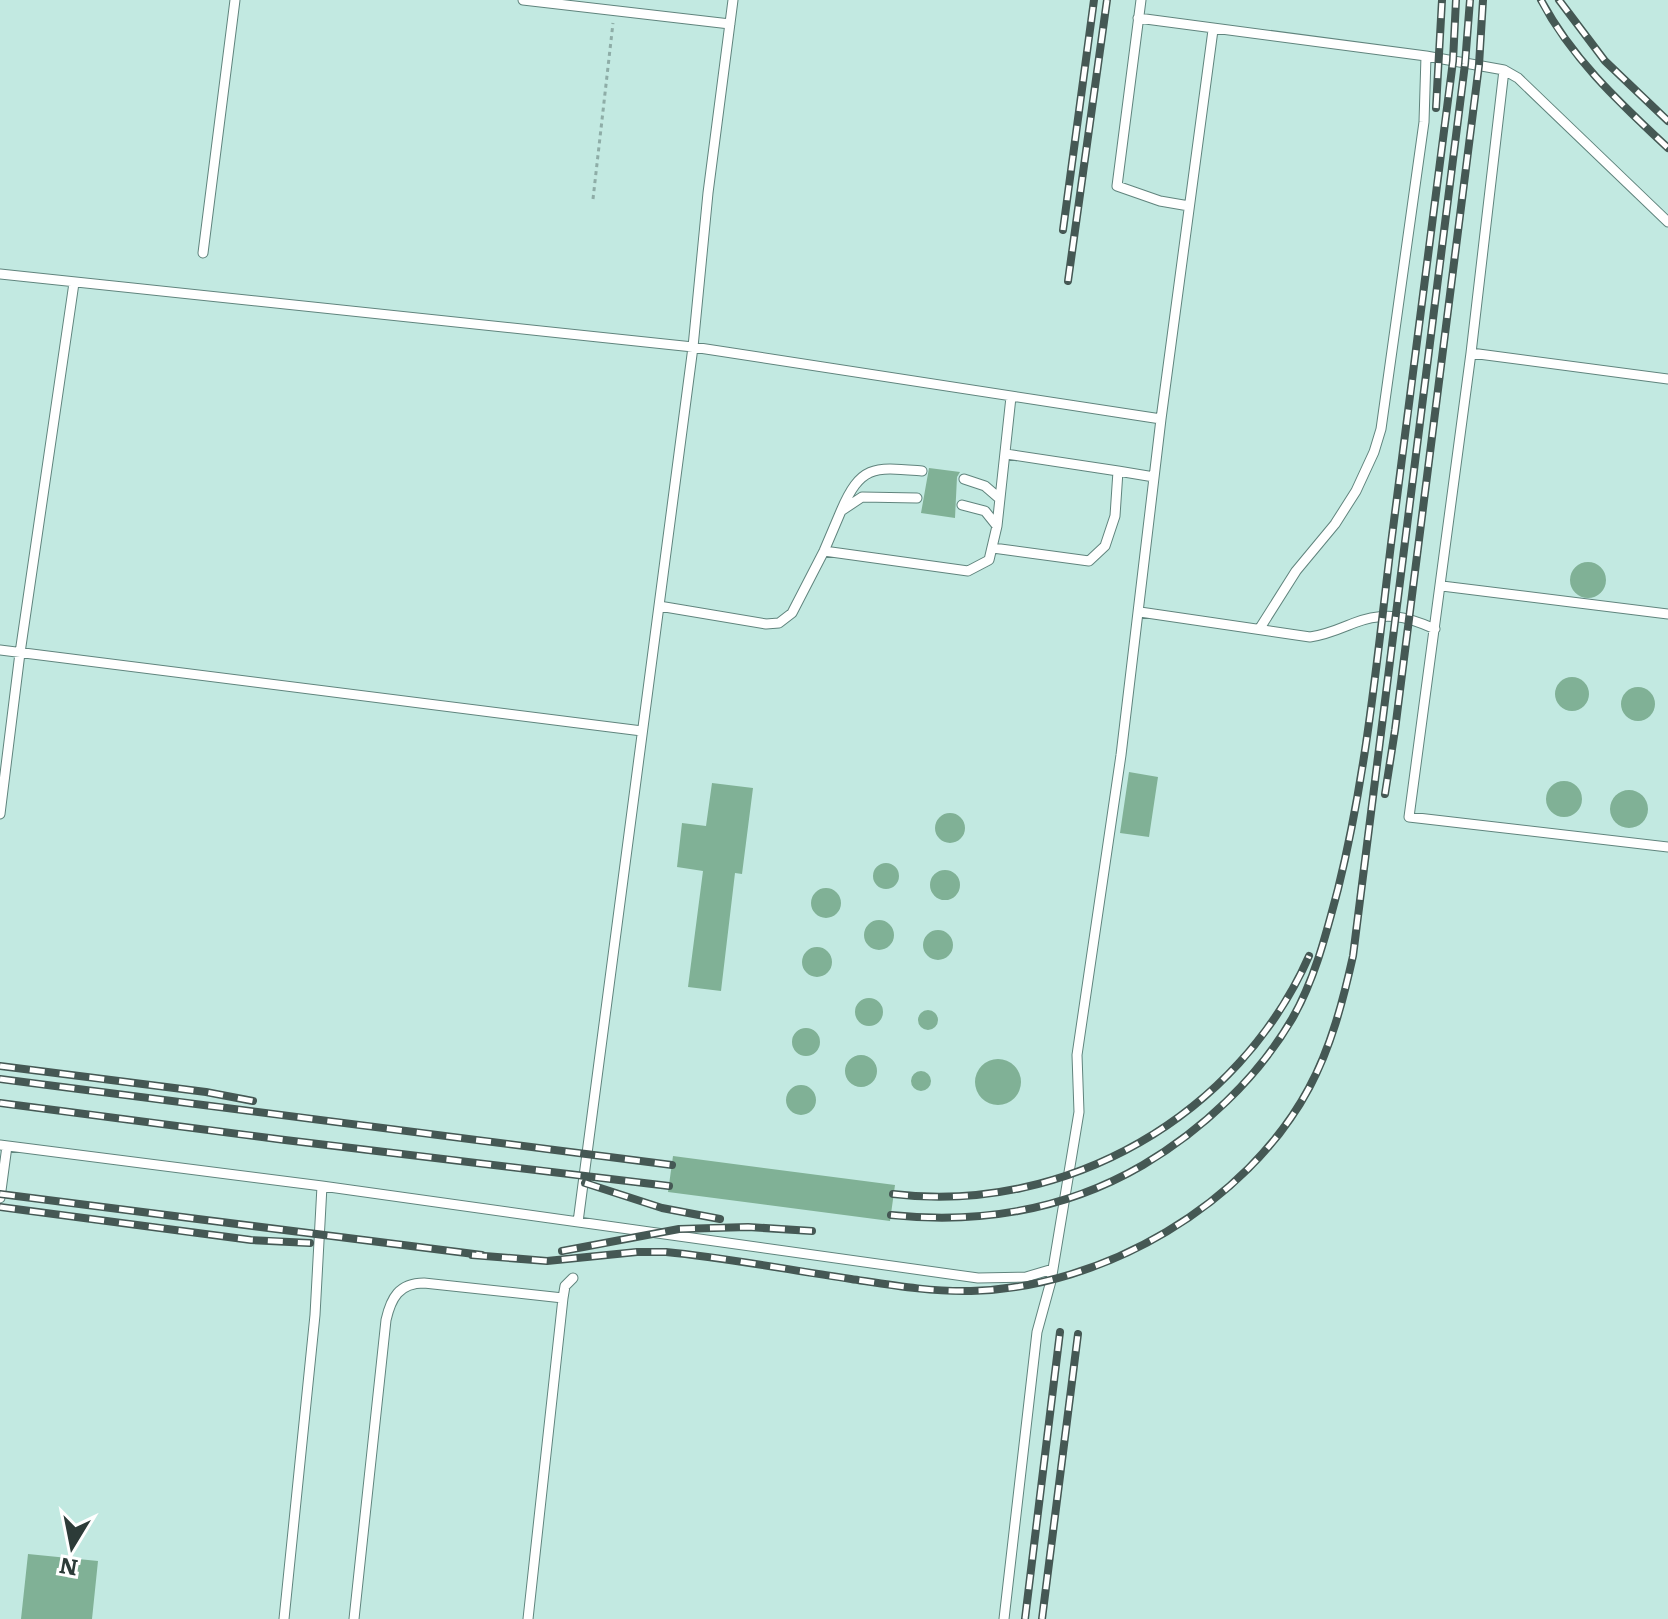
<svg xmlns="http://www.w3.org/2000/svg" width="1668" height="1619" font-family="Literata,serif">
	<rect width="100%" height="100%" fill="#c2e9e1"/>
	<!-- building -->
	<path fill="#80b196" d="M929 468 960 472 957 477 955 518 921 513Z
		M1570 580a18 18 0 1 1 36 0a18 18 0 1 1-36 0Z
		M1555 694a17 17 0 1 1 34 0a17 17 0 1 1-34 0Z
		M1621 704a17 17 0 1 1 34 0a17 17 0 1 1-34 0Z
		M1129 772 1158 777 1149 837 1120 833Z
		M1546 799a18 18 0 1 1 36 0a18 18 0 1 1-36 0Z
		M712 783 753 788 742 874 735 873 721 991 688 987 703 871 677 867 682 823 706 826Z
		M1610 809a19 19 0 1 1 38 0a19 19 0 1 1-38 0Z
		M935 828a15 15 0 1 1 30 0a15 15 0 1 1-30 0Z
		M873 876a13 13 0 1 1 26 0a13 13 0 1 1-26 0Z
		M930 885a15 15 0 1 1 30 0a15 15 0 1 1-30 0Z
		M811 903a15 15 0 1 1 30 0a15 15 0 1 1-30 0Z
		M864 935a15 15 0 1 1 30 0a15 15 0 1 1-30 0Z
		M923 945a15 15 0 1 1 30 0a15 15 0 1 1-30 0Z
		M802 962a15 15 0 1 1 30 0a15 15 0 1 1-30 0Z
		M855 1012a14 14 0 1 1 28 0a14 14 0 1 1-28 0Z
		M918 1020a10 10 0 1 1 20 0a10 10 0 1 1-20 0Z
		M792 1042a14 14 0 1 1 28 0a14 14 0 1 1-28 0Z
		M845 1071a16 16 0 1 1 32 0a16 16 0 1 1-32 0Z
		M975 1082a23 23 0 1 1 46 0a23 23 0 1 1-46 0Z
		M911 1081a10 10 0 1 1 20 0a10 10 0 1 1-20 0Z
		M786 1100a15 15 0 1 1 30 0a15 15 0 1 1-30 0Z
		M673 1156 895 1185 890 1221 668 1192Z
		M28 1554 98 1561 92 1619H21Z"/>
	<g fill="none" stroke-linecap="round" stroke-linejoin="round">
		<!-- lane casing -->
		<g stroke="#60847d" stroke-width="11">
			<path id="lane" d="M523 0 730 24
				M1141 0 1117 186 1160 201 1189 206
				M1138 18 1426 56 1504 70 1471 353 1409 817 1668 847
				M1504 70 1518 78 1668 222
				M203 253 235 0
				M0 274 693 347 1161 419 1121 755 1077 1055 1079 1112 1051 1281 1037 1332 1004 1619
				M1471 353 1668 379
				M1161 419 1213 30
				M1118 471 1154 477
				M964 479 985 486 1000 499
				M962 505 985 511 997 526
				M841 511C861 464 875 467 922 471
				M993 548 1089 561 1105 546 1115 516 1118 471 1006 454
				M824 551 968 571 989 560 997 526 1011 397
				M1442 586 1668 614
				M659 606 766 624 779 623 792 613 824 551 841 511 862 497 917 498
				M1140 612 1310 637C1326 635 1339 629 1354 623 1385 611 1406 616 1435 629
				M1260 628 1296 571 1335 524 1356 491 1374 452 1381 429 1424 122 1426 56
				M0 650 642 731
				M0 814 20 653 74 283
				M0 1145 322 1186 978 1278 1026 1277 1053 1269
				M0 1198 7 1146
				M578 1222 693 347 708 193 733 0
				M284 1619 315 1315 322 1186
				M354 1619 386 1320C391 1298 399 1283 424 1283L563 1298 565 1286 573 1278
				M528 1619 563 1298"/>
		</g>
		<!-- path -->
		<path stroke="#8eada7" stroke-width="3" stroke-dasharray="4 4" stroke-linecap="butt" d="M593 199 613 23"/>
		<!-- lane -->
		<use href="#lane" stroke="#fff" stroke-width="9"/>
		<!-- rail casing -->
		<g stroke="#455854" stroke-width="8">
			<path id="rail" d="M1541 0C1572 59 1620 103 1668 148
				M1559 0 1605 61 1668 121
				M1436 108 1442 0
				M1063 230 1094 0
				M1068 281 1107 0
				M1385 794 1395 730 1479 65 1483 0
				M0 1066 206 1092 253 1101
				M0 1079 672 1165
				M0 1103 285 1140 669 1186
				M585 1183 662 1208 720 1219
				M0 1194 482 1255
				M893 1194C1066 1215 1239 1115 1309 956
				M0 1207 251 1240 310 1243
				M891 1215C979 1224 1066 1210 1143 1165 1202 1130 1257 1079 1292 1019 1315 979 1326 934 1338 889 1366 776 1377 660 1391 544 1412 383 1432 222 1453 61L1456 0
				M562 1251 679 1229 748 1227 812 1231
				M472 1255 547 1261 637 1252H666C728 1258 789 1270 851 1279 891 1285 931 1292 971 1291 1103 1288 1247 1204 1309 1088 1331 1047 1343 1001 1353 956L1465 64 1470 0
				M1025 1619 1060 1332
				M1042 1619 1078 1334"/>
		</g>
		<!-- rail -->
		<use href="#rail" stroke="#fff" stroke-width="5" stroke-dasharray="15" stroke-linecap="butt"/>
	</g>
	<!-- north arrow -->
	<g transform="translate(72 1547) rotate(190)" stroke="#ffffff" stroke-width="6" paint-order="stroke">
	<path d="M0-6L14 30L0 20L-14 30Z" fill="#2c3b38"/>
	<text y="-12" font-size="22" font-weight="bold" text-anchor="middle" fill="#2c3b38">N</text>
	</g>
</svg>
